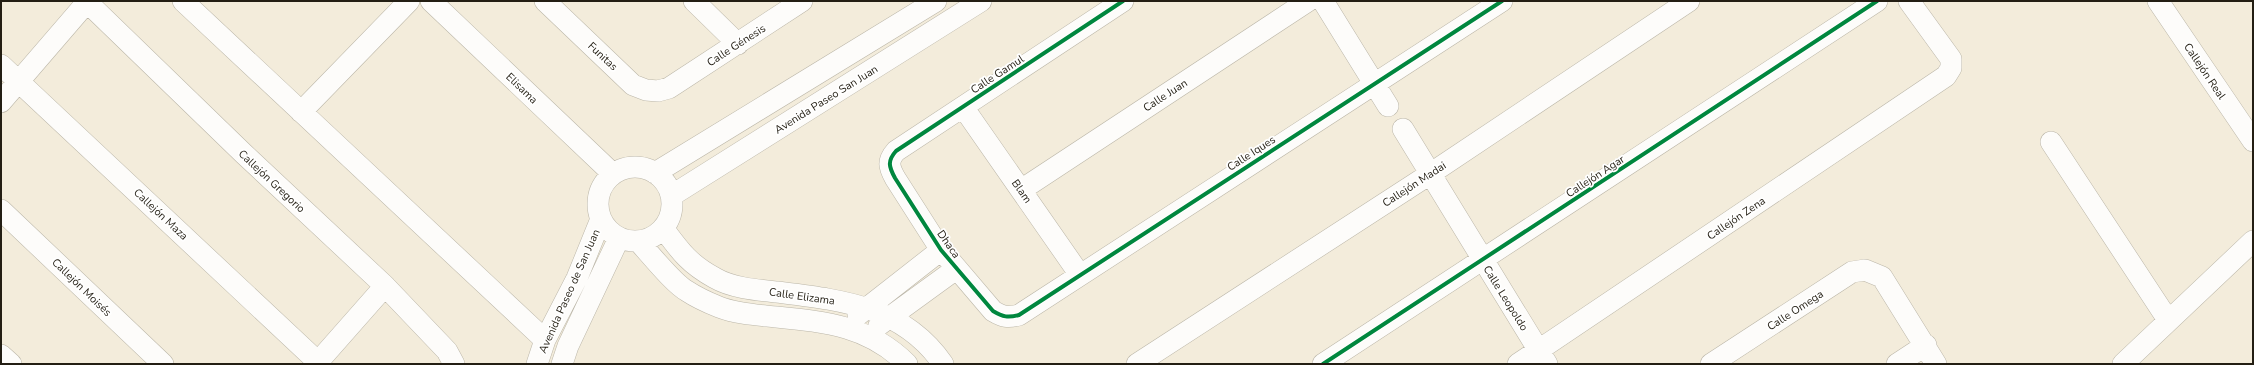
<svg xmlns="http://www.w3.org/2000/svg" width="2254" height="365" font-family="'Nunito Sans',sans-serif">
	<rect width="100%" height="100%" fill="#f3ecdb"/>
	<g fill="none" stroke-linecap="round" stroke-linejoin="round">
		<!-- minor casing -->
		<g stroke="#bbb6a8" stroke-width="22">
			<path id="minor" d="M86 1 244 154 385 286 447 351 454 364
				M183 1 545 340
				M431 1 613 174
				M545 1 633 85 646 90 658 91 669 88 802 1
				M694 1 738 44
				M1123 1 896 151C887 161 889 167 895 178L941 250 993 311C1003 317 1008 318 1019 315L1502 1
				M1323 1 1388 106
				M2158 1 2253 141
				M1 65 320 364
				M1 102 88 1
				M963 107 1080 275
				M301 112 409 1
				M1403 129 1547 364
				M2051 142 2168 320
				M598 204a37 37 0 1 1 74 0a37 37 0 1 1-74 0Z
				M655 173 936 1
				M1021 190 1308 1
				M671 196 981 1
				M1 210 163 364
				M663 228C680 251 689 264 715 278 732 288 757 290 777 292 841 300 903 306 943 364
				M638 241C650 254 674 284 687 291 696 297 709 303 719 307 737 314 757 315 776 317 827 322 869 326 907 364
				M858 315 941 250
				M879 325 956 269
				M1 355 11 364
				M318 362 385 286
				M537 364 545 340 577 278 601 219
				M562 364 568 346 619 238
				M1137 364 1430 174 1689 1
				M1323 364 1877 1
				M1518 364 1946 76 1951 68V59L1909 1
				M1711 364 1852 272 1865 270 1882 277 1936 364
				M1897 364 1926 345
				M2123 364 2253 241"/>
		</g>
		<!-- minor -->
		<use href="#minor" stroke="#fdfcfa" stroke-width="21"/>
		<!-- cycleway casing -->
		<g stroke="#fff" stroke-width="6">
			<path id="cycleway" d="M1123 1 896 151C887 161 889 167 895 178L941 250 993 311C1003 317 1008 318 1019 315L1502 1
				M1323 364 1877 1"/>
		</g>
		<!-- cycleway -->
		<use href="#cycleway" stroke="#00873e" stroke-width="4"/>
	</g>
	<g text-anchor="middle" stroke-width="3.5" stroke-linejoin="round" paint-order="stroke">
		<!-- street labels -->
		<g font-size="11" fill="#231e13" stroke="#fff">
			<text transform="translate(736 45) rotate(-33)" y="4">Calle Génesis</text>
			<text transform="translate(603 56) rotate(43)" y="4">Funitas</text>
			<text transform="translate(2205 71) rotate(56)" y="4">Callejón Real</text>
			<text transform="translate(997 74) rotate(-33)" y="4">Calle Gamul</text>
			<text transform="translate(522 88) rotate(44)" y="4">Elisama</text>
			<text transform="translate(1165 95) rotate(-33)" y="4">Calle Juan</text>
			<text transform="translate(826 99) rotate(-32)" y="4">Avenida Paseo San Juan</text>
			<text transform="translate(1251 153) rotate(-33)" y="4">Calle Iques</text>
			<text transform="translate(1595 176) rotate(-33)" y="4">Callejón Agar</text>
			<text transform="translate(272 181) rotate(43)" y="4">Callejón Gregorio</text>
			<text transform="translate(1414 184) rotate(-33)" y="4">Callejón Madai</text>
			<text transform="translate(1022 191) rotate(55)" y="4">Blam</text>
			<text transform="translate(161 214) rotate(43)" y="4">Callejón Maza</text>
			<text transform="translate(1736 218) rotate(-34)" y="4">Callejón Zena</text>
			<text transform="translate(949 244) rotate(55)" y="4">Dhaca</text>
			<text transform="translate(82 287) rotate(44)" y="4">Callejón Moisés</text>
			<text transform="translate(569 291) rotate(-66)" y="4">Avenida Paseo de San Juan</text>
			<text transform="translate(802 296) rotate(8)" y="4">Calle Elizama</text>
			<text transform="translate(1506 298) rotate(58)" y="4">Calle Leopoldo</text>
			<text transform="translate(1795 310) rotate(-33)" y="4">Calle Omega</text>
		</g>
	</g>
	<!-- border -->
	<rect width="2254" height="365" fill="none" stroke="#231e13" stroke-width="4"/>
</svg>
